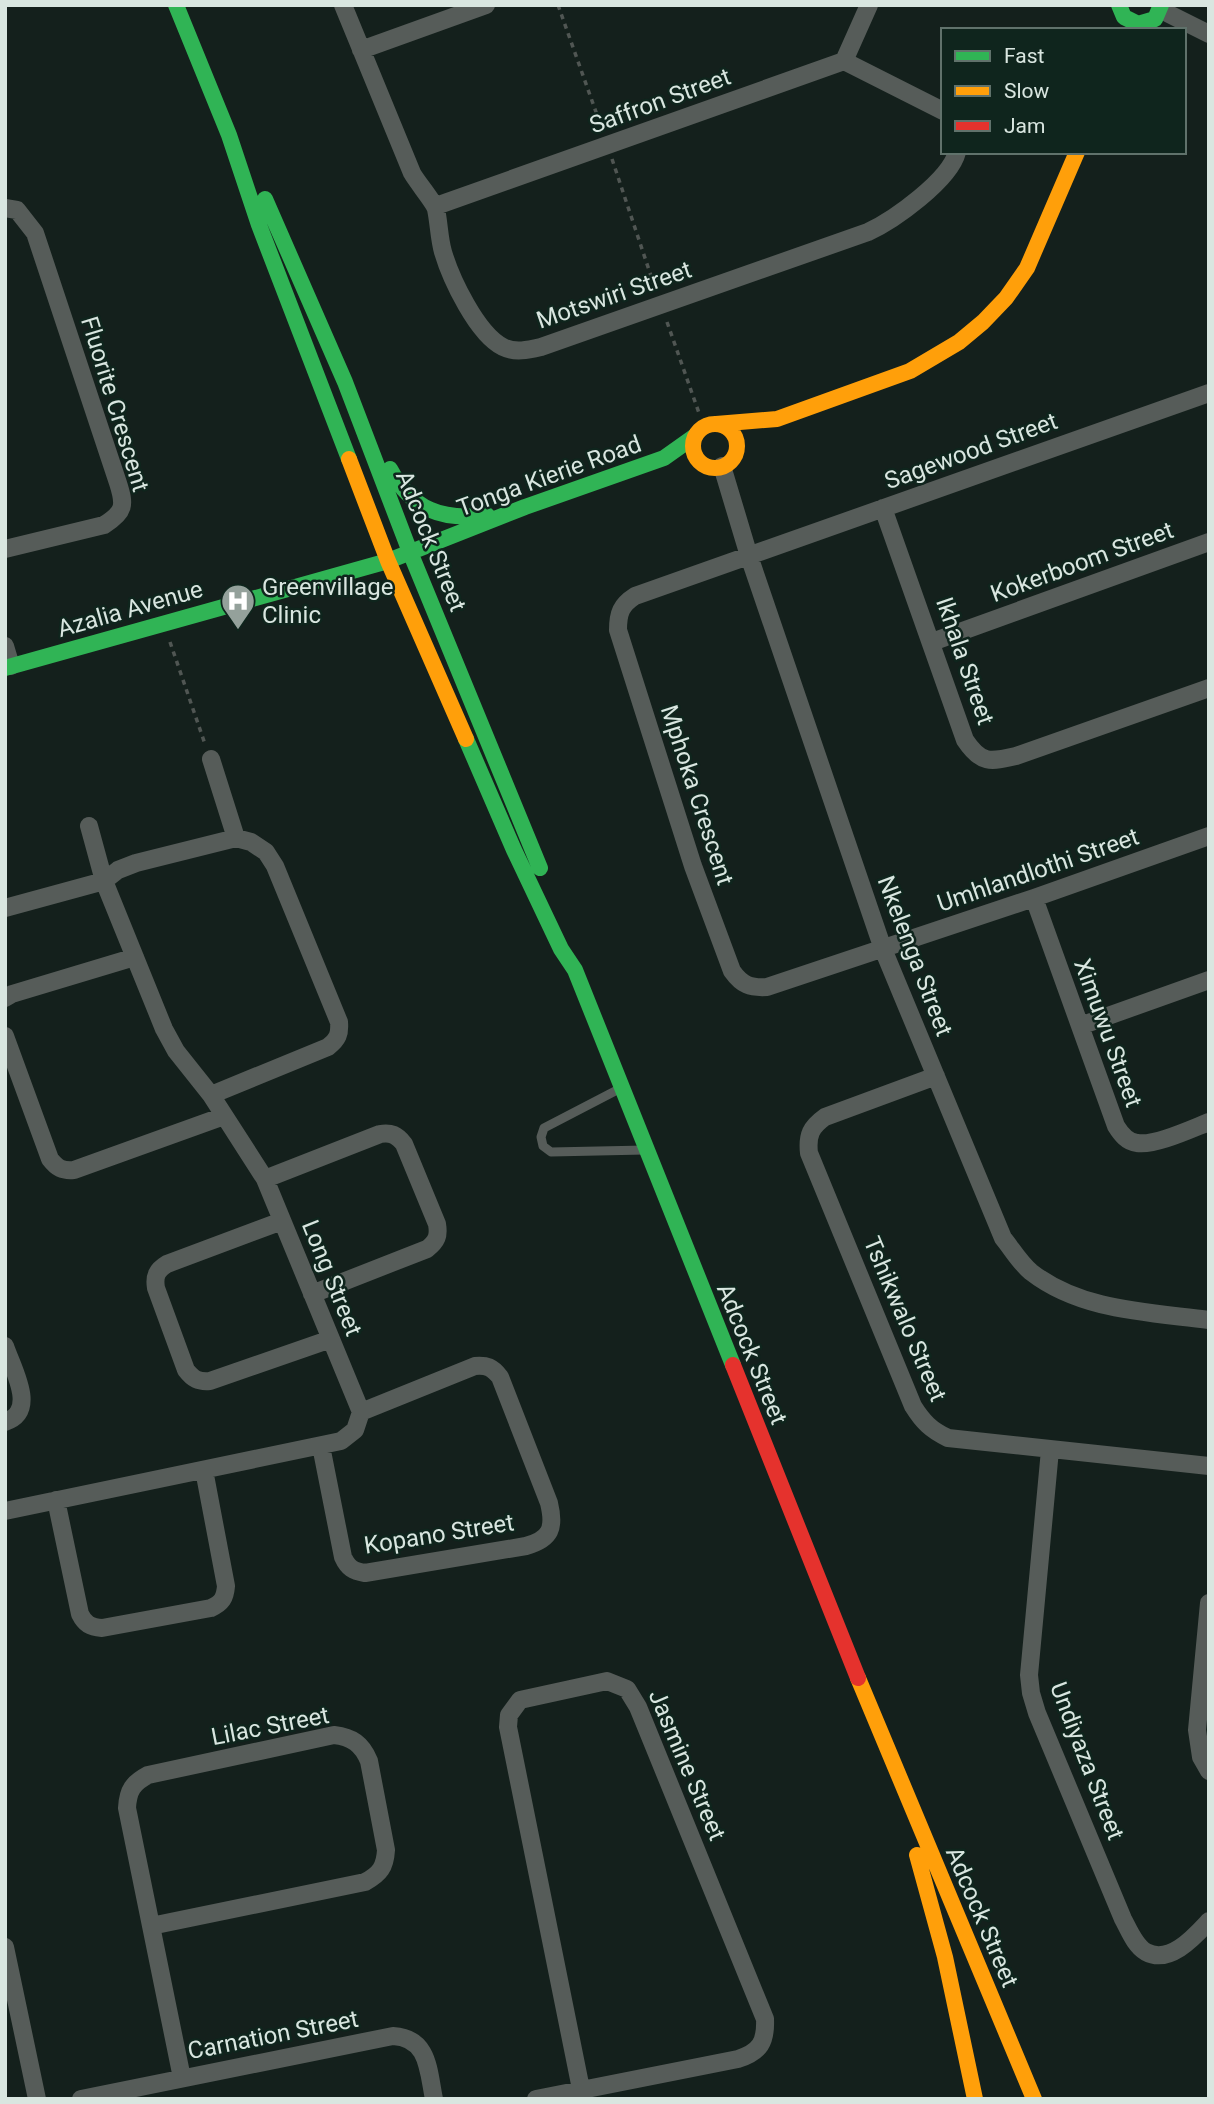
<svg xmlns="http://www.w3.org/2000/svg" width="1214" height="2104" font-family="Roboto,sans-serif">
	<rect width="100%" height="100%" fill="#14201c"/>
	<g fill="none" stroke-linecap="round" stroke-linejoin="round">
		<!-- path -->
		<path stroke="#505653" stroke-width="3.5" stroke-dasharray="5 5" stroke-linecap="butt" d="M558 5 602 129
			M612 159 655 288
			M667 322 699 413
			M170 642 205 744"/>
		<!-- lane -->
		<path stroke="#565c59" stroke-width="9" d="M621 1088 544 1128 541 1137 543 1146 551 1152 645 1150"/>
		<!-- street -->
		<path stroke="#565c59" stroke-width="18" d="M343 5 412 173C417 182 434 202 436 209 439 223 439 238 443 252 451 279 477 334 503 347 515 353 528 350 541 347L868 232C894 220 950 180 957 152
			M1162 5 1169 14 1209 34
			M361 50 486 5
			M844 61 943 111
			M436 206 844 61 869 5
			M5 208 17 210 35 233 118 483C125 505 125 512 104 525L5 549
			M1209 393 635 596C621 605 618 613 618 630L693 866 732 971C742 985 750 988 767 987L1034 898 1209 836
			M722 466 749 556 883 949 1003 1238C1012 1249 1020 1263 1031 1272 1081 1311 1148 1312 1209 1320
			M883 508 965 740C981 764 990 762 1016 756L1209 688
			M932 642 1209 542
			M5 646 11 666
			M211 759 236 838
			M1034 898 1116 1126C1121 1134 1127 1142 1137 1143 1155 1146 1191 1129 1209 1122
			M5 908 104 881 118 870 136 863 236 838 251 842 266 852 275 866 339 1022C340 1034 338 1039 328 1047L211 1095
			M5 998 12 994 135 957
			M1080 1026 1209 980
			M5 1036 50 1159C57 1168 62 1171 74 1170L224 1116
			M936 1076 825 1117C811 1127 807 1135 809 1153L913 1406C923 1422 931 1430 948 1438L1209 1466
			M265 1179 380 1134C391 1132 397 1135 404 1144L437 1224C439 1236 437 1241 427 1249L312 1294
			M282 1221 167 1264C157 1270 154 1276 156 1288L186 1370C193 1379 198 1382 210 1381L331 1339
			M5 1346C13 1370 38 1411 5 1422
			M321 1446 343 1557C348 1568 353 1571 365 1573L526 1546C551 1539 555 1528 549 1503L500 1377C492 1367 487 1365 475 1366L361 1412
			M1050 1450 1029 1675 1031 1693 1037 1713 1123 1919C1129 1930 1135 1946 1146 1952 1170 1965 1195 1936 1209 1921
			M56 1500 80 1614C85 1624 90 1627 102 1628L211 1608C222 1603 225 1598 226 1586L204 1470
			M5 1511 341 1441 355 1430 361 1412 265 1179 211 1095 176 1051 164 1029 104 881 89 826
			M1209 1603 1197 1730 1201 1757 1209 1771
			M151 1926 365 1882C380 1874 385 1867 386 1850L369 1761C362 1744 352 1737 334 1735L148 1775C133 1783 128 1790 127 1808L182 2078
			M5 1947 37 2099
			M81 2099 393 2036C429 2038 428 2070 434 2099
			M536 2099 738 2059C760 2052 766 2042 765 2019L638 1707 627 1689 607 1681 520 1700 509 1715 508 1727 581 2089"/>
		<!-- fast -->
		<path stroke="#30b455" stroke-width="16" d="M176 5 229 135 259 225 349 459
			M1119 5 1124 17 1138 24 1155 19 1161 5
			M265 199 345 382 410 552 540 868
			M390 469C412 510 442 521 487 515
			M5 668 388 561 525 507 664 458 695 436
			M466 739 514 850 561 949 575 970 733 1365"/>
		<!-- slow -->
		<path stroke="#ff9f0a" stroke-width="16" d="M716 424 777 419 910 371 959 342 983 322 1006 298 1027 268 1077 152
			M693 446a22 22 0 1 1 44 0a22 22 0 1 1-44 0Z
			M349 459 388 561 466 739
			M858 1678 1034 2099
			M917 1855 945 1957 975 2099"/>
		<!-- jam -->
		<path stroke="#e5322d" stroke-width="16" d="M733 1365 858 1678"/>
	</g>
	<!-- icons -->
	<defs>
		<g id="hospital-pin" transform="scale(1.75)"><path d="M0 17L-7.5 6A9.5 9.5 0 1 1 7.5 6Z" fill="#94a19b" stroke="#0f251d"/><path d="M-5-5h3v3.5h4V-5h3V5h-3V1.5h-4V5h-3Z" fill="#fff"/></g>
	</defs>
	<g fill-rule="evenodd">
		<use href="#hospital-pin" x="238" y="601"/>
	</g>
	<g text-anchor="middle" stroke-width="5" stroke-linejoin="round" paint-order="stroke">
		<!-- street labels -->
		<g font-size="24" fill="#d9e6e0" stroke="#0f251d">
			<text transform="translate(660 101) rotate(-20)" y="8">Saffron Street</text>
			<text transform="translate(614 295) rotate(-19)" y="8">Motswiri Street</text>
			<text transform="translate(115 404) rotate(73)" y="8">Fluorite Crescent</text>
			<text transform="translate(971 451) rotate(-20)" y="8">Sagewood Street</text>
			<text transform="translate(549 476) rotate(-20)" y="8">Tonga Kierie Road</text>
			<text transform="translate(431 541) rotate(68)" y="8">Adcock Street</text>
			<text transform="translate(1082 562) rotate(-20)" y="8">Kokerboom Street</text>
			<text transform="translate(130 609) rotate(-16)" y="8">Azalia Avenue</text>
			<text transform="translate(965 661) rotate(71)" y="8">Ikhala Street</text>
			<text transform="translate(697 795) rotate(72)" y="8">Mphoka Crescent</text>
			<text transform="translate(1038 870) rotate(-19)" y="8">Umhlandlothi Street</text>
			<text transform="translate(915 956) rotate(69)" y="8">Nkelenga Street</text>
			<text transform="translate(1108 1033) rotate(70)" y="8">Ximuwu Street</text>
			<text transform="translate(332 1278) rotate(68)" y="8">Long Street</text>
			<text transform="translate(905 1319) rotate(67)" y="8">Tshikwalo Street</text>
			<text transform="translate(752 1354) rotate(68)" y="8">Adcock Street</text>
			<text transform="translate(439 1534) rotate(-9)" y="8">Kopano Street</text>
			<text transform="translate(270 1726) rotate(-11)" y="8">Lilac Street</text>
			<text transform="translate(1087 1761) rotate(69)" y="8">Undiyaza Street</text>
			<text transform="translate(687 1765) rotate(67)" y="8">Jasmine Street</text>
			<text transform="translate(982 1917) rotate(67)" y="8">Adcock Street</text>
			<text transform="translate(273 2035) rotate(-11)" y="8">Carnation Street</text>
		</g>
		<!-- poi labels -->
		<g font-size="24" fill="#d9e6e0" stroke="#0f251d" text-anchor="start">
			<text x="262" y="595">Greenvillage<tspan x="262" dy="28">Clinic</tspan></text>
		</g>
	</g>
	<!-- border -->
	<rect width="1214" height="2104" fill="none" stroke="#d9e6e0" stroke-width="14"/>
	<!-- legend -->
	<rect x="941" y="28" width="245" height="126" fill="#0f251d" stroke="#60726b" stroke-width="2"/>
	<rect x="955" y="51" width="35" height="10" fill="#30b455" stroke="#60726b" stroke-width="2"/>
	<text x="1004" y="63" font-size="21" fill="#d9e6e0">Fast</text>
	<rect x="955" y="86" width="35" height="10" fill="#ff9f0a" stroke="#60726b" stroke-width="2"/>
	<text x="1004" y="98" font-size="21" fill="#d9e6e0">Slow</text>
	<rect x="955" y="121" width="35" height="10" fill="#e5322d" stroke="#60726b" stroke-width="2"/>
	<text x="1004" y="133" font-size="21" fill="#d9e6e0">Jam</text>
</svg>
